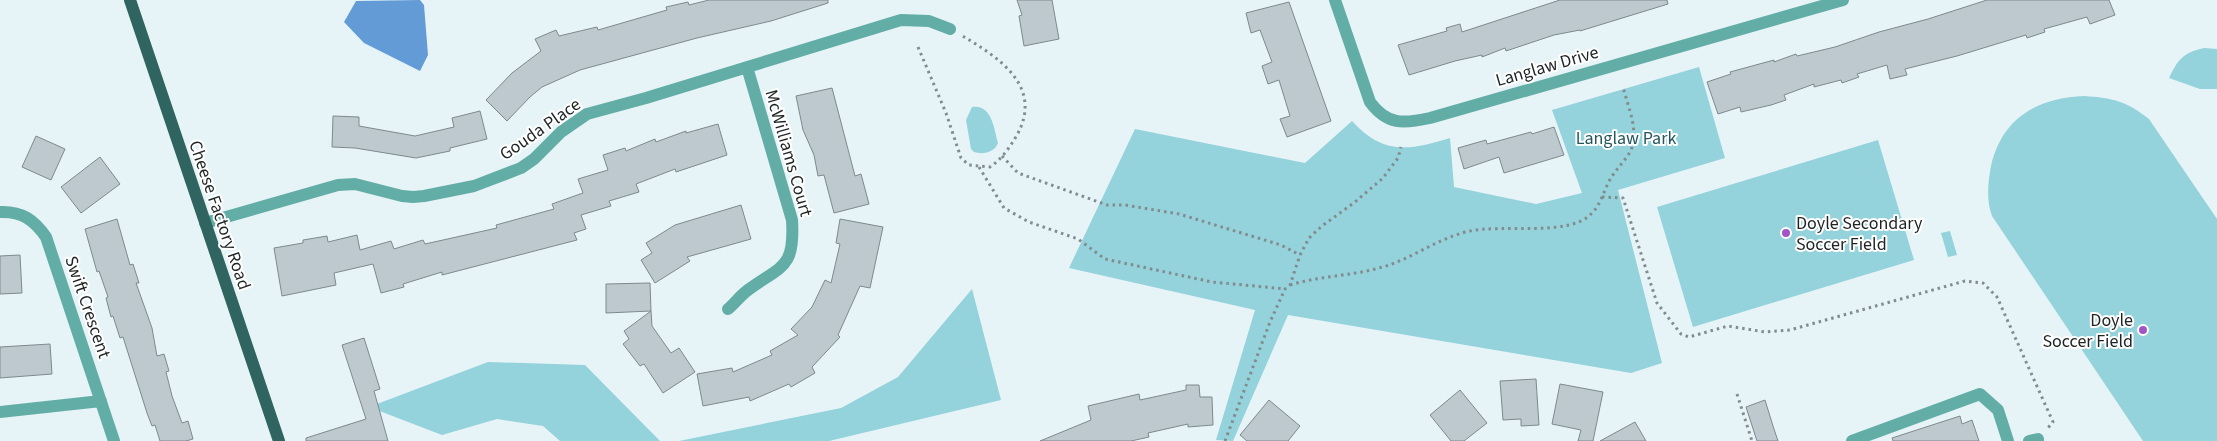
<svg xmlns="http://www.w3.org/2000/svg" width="2217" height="441" font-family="'Source Sans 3',sans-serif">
	<rect width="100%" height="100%" fill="#e7f4f7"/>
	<!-- green -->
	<path fill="#94d2dc" d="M2204 48 2217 49V89H2200L2169 78C2178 60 2182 53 2204 48Z
		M1699 67 1725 158 1618 190 1662 363 1631 373 1288 315 1233 441 1216 440 1255 310 1069 268 1135 129 1305 163 1352 121C1384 156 1410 150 1450 138L1454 187 1536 204 1582 193 1552 110Z
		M2084 96C2113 98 2126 101 2149 119L2217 219V441H2143L1992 216C1986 200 1988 182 1991 166 2002 118 2037 98 2084 96Z
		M972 107C992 104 994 129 998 143 995 152 983 155 974 152L971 149 966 120Z
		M1878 140 1914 260 1693 327 1657 207Z
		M1950 231 1957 255 1948 257 1941 233Z
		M972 289 1001 400 829 441H679L841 408 898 377Z
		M488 362 585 365 660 441H560L543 426 497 419 442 435 369 407Z"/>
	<!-- water -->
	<path fill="#639bd7" d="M420 0 424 5 428 55 420 71 364 43 344 22 356 1Z"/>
	<!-- building -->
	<path fill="#bdc9cf" stroke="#7e898e" d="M709 0H828V3L771 21 697 38 580 70 542 87 530 97 507 121 486 100 512 73 541 51 535 39 556 30 559 36 597 27 598 30 667 10 666 7 688 2 689 5Z
		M1017 0H1052L1059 39 1024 46 1019 16 1022 15Z
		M1560 0H1667L1668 4 1580 31V30L1554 35 1506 51 1505 48 1482 57V55L1455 61 1409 75 1398 45 1447 31 1446 28 1460 24 1462 32Z
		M1987 0H2109L2115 15 2090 24 2087 17 2044 29 2045 32 2027 38 2026 35 1957 56 1905 69 1907 75 1890 79 1887 65 1857 74 1859 77 1842 83 1841 80 1814 87V84L1784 95 1786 100 1771 105 1741 112 1740 107 1718 114 1707 82 1731 74 1730 72 1774 60V62L1796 54 1797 56 1835 47 1879 32 1928 19Z
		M1289 2 1331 121 1287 137 1280 119 1290 116 1279 80 1268 84 1262 66 1272 62 1260 30 1251 33 1246 13Z
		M832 88 855 176 861 174 869 204 834 213 824 175 818 176 814 155 803 130 796 96Z
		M480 111 487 139 450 148V151L416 158 355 148 332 147 333 116 359 117V126L415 136 454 127 452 118Z
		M718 124 727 155 676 172 675 169 636 184 639 192 609 201 611 206 581 215 586 229 574 233 577 240 442 275V272L403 284 404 287 381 293 373 264 334 273 336 285 282 296 274 248 303 243V240L327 236 328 242 357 235 360 250 391 241 394 249 423 240 425 244 497 228 496 225 554 209 552 204 583 193 578 179 608 170 603 155 625 148 626 151 655 139 656 142 686 131V133Z
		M1554 127 1564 155 1504 173 1499 157 1464 169 1458 148 1486 140 1487 144 1531 132 1532 134Z
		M36 136 65 149 51 180 22 167Z
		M100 157 120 184 81 213 61 187Z
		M741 205 751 239 687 257 690 261 655 283 641 260 652 253 646 243 675 225Z
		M117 219 130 265 133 264 139 283H136L152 328 157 356 164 354 169 371 166 372 172 396 182 423 188 421 193 439 186 441H160L155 425 152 426 147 413 123 337 120 338 113 316 111 317 106 298 108 297 99 271 97 272 85 229Z
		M840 219 883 227 870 288 860 286 838 335 840 337 812 367 815 373 791 387 789 384 750 401 749 397 703 406 697 374 732 368 733 372 772 355 770 351 798 335 791 329 812 307 825 280 831 283 840 244 836 243Z
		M20 255 22 293 0 294V256Z
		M650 283 651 311 606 313V284Z
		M651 311 652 326 671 353 679 348 695 372 663 393 644 364 640 366 623 344 629 339 624 331Z
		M364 338 380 389 374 391 388 441H306V438L366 419 342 345Z
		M50 344 52 374 0 378V347Z
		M1536 379 1539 425 1521 426V419L1503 420 1500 381Z
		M1560 384 1603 392 1593 441H1578L1581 430 1552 424Z
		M1186 385H1199L1200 397H1212L1213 425 1188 427V424L1148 433 1149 437 1131 441H1040L1091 420 1088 406 1139 394 1140 400 1186 390Z
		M1460 390 1487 423 1464 441H1451L1430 415Z
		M1269 400 1300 426 1288 441H1247L1240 435Z
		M1765 400 1773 426 1778 441H1757L1746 407Z
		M1960 416 1962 424 1972 420 1979 441H1893L1892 438Z
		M1635 422 1646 441H1600Z"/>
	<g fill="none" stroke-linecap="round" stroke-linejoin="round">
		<!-- path -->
		<path stroke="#828b8d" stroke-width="3" stroke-dasharray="2.5 4" stroke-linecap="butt" d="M918 47 946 113 961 158 969 165 990 167C1002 159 1010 147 1017 135 1044 86 998 57 961 35
			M1002 156 1018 173 1107 205H1125L1179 214 1281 245 1300 255
			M979 167 1004 208 1029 222 1078 239 1105 259 1212 282 1285 289
			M1602 197 1623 198 1657 303 1681 334 1689 337 1728 326 1765 332 1790 330 1965 281 1983 283 1997 297 2053 422 2047 429
			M1290 285C1319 276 1350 276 1379 268 1411 260 1437 238 1470 231 1501 224 1569 237 1591 214 1601 205 1604 189 1611 178 1617 168 1626 160 1631 150 1639 130 1628 107 1623 87
			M1737 394 1752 441
			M1225 441 1270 322 1285 289 1290 285 1300 255 1309 238 1322 226 1355 202 1383 178 1398 158 1401 147"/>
		<!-- minor -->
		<path stroke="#63ada7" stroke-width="12" d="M1335 0 1370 102C1387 125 1403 124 1430 118L1843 0
			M0 212C22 211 34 220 46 237L114 441
			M205 223 338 185 355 184 402 196 413 197 424 196 474 186 521 168 534 159 561 132 587 114 646 98 901 20 929 21 950 29
			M728 309C735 303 741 295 748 290 782 265 795 269 792 220L747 67
			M0 412 101 401
			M1852 441 1980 394 1998 410 2008 441
			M2029 441 2038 439V441"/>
		<!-- major -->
		<path stroke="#306460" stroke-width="12" d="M130 0 279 441"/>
	</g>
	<!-- markers -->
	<g fill="#a255c6" stroke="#fff" stroke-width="2">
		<circle cx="1786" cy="233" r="5"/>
		<circle cx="2143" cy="330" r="5"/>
	</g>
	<g text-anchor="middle" stroke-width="4" stroke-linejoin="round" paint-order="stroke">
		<!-- street labels -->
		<g font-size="18" fill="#1e2324" stroke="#fff">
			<text transform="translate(1547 66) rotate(-16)" y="6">Langlaw Drive</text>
			<text transform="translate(540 129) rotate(-35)" y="6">Gouda Place</text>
			<text transform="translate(789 153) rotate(74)" y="6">McWilliams Court</text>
			<text transform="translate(220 215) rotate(71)" y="6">Cheese Factory Road</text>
			<text transform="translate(88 307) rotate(71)" y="6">Swift Crescent</text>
		</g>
		<!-- park labels -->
		<g font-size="18" fill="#24565e" stroke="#fff">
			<text x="1626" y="144">Langlaw Park</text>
		</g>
		<!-- poi labels -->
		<g font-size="18" fill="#1e2324" stroke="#fff" text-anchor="start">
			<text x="1796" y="229">Doyle Secondary<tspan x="1796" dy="21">Soccer Field</tspan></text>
			<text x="2133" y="326" text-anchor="end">Doyle<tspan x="2133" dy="21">Soccer Field</tspan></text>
		</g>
	</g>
</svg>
